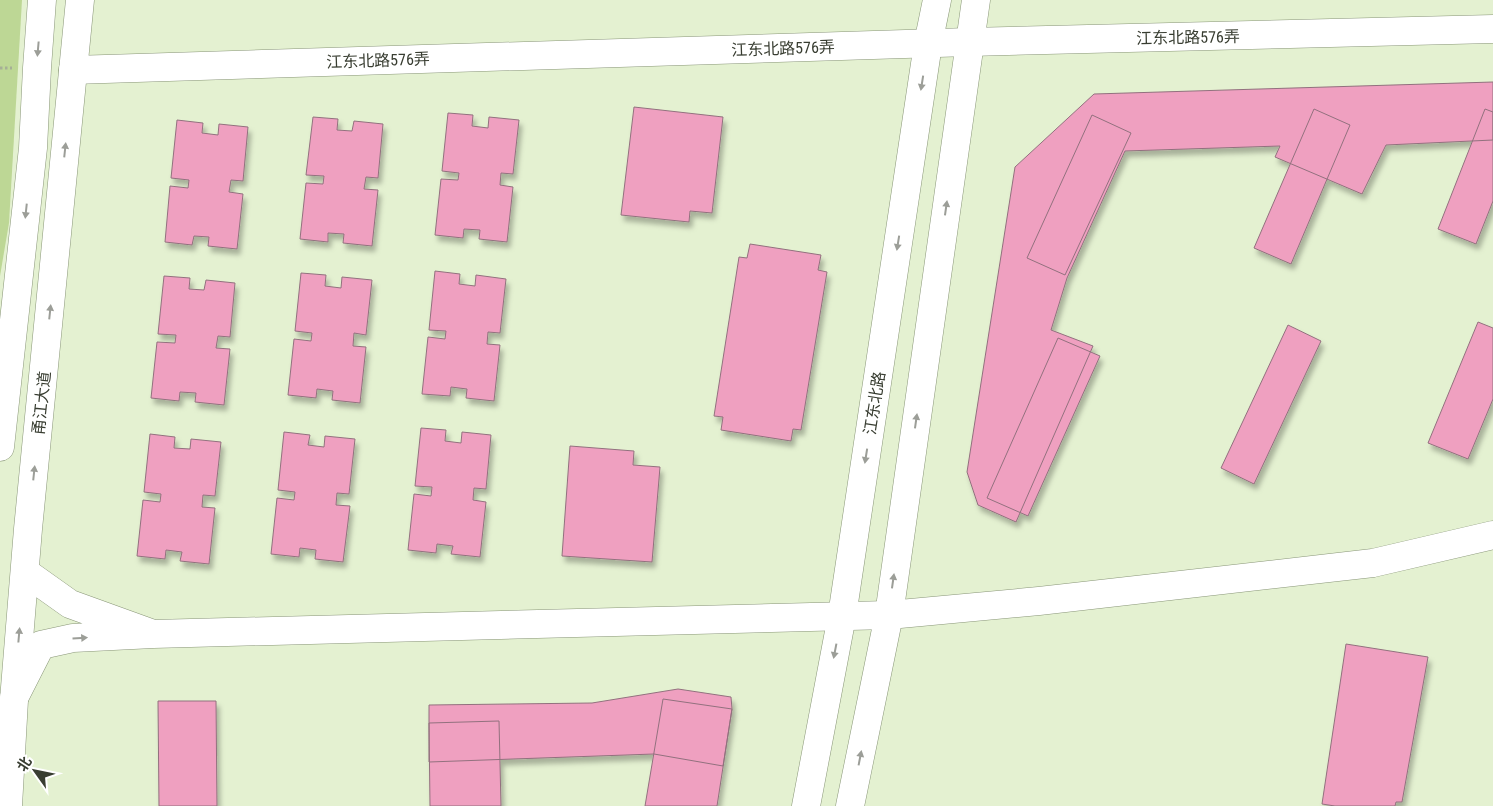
<svg xmlns="http://www.w3.org/2000/svg" width="1493" height="806" font-family="'Roboto Condensed','Noto Sans SC',sans-serif">
	<defs>
		<filter id="shadow"><feDropShadow dx="3" dy="5.5" stdDeviation="2.5" flood-color="#0004"/></filter>
	</defs>
	<rect width="100%" height="100%" fill="#e4f1d1"/>
	<!-- green -->
	<path fill="#bdd795" d="M0 0H22L9 223 0 276Z"/>
	<!-- building -->
	<path fill="#efa0c0" stroke="#92717e" filter="url(#shadow)" d="M1493 82V140L1386 145 1362 194 1275 157 1280 146 1125 151 1067 278 1051 330 1093 346 1016 522 978 505 967 472 1015 167 1094 94Z
		M634 107 723 117 712 213 690 211 689 222 621 215Z
		M1314 109 1350 125 1291 264 1254 248Z
		M1485 109 1493 112V201L1476 244 1438 229Z
		M448 113 473 115 472 126 488 128 489 117 519 120 513 174 501 173 500 185 513 187 507 242 479 239 480 230 464 229 463 238 435 235 441 179 458 180 459 173 442 171Z
		M1092 115 1131 133 1065 275 1027 258Z
		M313 117 338 119 337 130 352 131 354 121 383 124 378 178 366 177 364 189 378 190 372 246 343 243 344 234 328 233V242L300 239 306 183 323 184 324 176 306 175Z
		M177 120 203 123 202 133 218 135 219 124 248 127 243 181 231 180 229 192 243 194 237 249 208 246 209 237 194 236 192 245 165 242 170 186 188 188 189 180 171 178Z
		M750 244 821 255 818 270 827 272 801 430 793 429 791 441 721 430 723 417 714 416 739 257 747 258Z
		M435 271 460 274 459 284 475 286 476 275 506 279 500 333 488 332 487 344 500 345 494 401 466 398 467 389 451 387 450 396 422 394 428 337 445 339 446 331 429 330Z
		M301 273 326 275 325 286 341 288 342 277 372 280 366 335 354 333 353 346 366 347 360 403 332 400 333 391 317 389 316 398 288 395 294 339 311 341 312 333 295 331Z
		M164 276 190 278 189 289 204 290 206 280 235 283 230 337 218 336 216 348 230 349 224 405 195 402 196 393 180 392 179 401 151 398 157 342 175 343 176 335 158 334Z
		M1478 322 1493 328V399L1468 459 1428 443Z
		M1288 325 1321 341 1254 484 1221 468Z
		M1058 338 1100 356 1028 516 987 498Z
		M421 428 446 430 445 441 461 443 462 432 491 435 486 489 474 488 473 500 486 502 480 557 451 554 453 546 437 544 436 553 408 550 414 494 431 496 432 487 415 486Z
		M284 432 310 435 308 445 324 447 325 436 355 439 349 494 337 493 336 505 350 506 343 562 315 559 316 550 300 548 299 557 271 554 277 498 294 500 295 492 278 490Z
		M150 434 175 437 174 448 190 449 191 439 221 442 215 496 203 495 202 507 215 508 209 564 180 561 182 552 166 550 165 559 137 556 143 500 160 502 161 494 144 492Z
		M570 446 634 451 633 465 660 467 652 562 562 556Z
		M1346 644 1428 657 1402 802H1396L1395 806H1335L1322 804Z
		M678 689 731 697 732 709 723 766 654 754 429 762V705L592 703Z
		M663 699 732 709 717 806H645Z
		M158 701H216L217 806H159Z
		M499 721 501 806H430L429 723Z"/>
	<g fill="none" stroke-linecap="round" stroke-linejoin="round">
		<!-- minor casing -->
		<g stroke="#899678" stroke-width="29">
			<path id="minor" d="M73 70 969 42 1493 29
				M153 634 889 615 1039 601 1373 563 1493 535
				M14 698 41 645 73 638 153 634 70 604 25 572"/>
		</g>
		<!-- major casing -->
		<g stroke="#899678" stroke-width="29">
			<path id="major" d="M0 447 33 148 37 68 42 0
				M8 806 14 700 28 529 80 0
				M806 806 842 616 928 44 937 0
				M850 806 889 615 976 0"/>
		</g>
		<!-- path -->
		<path stroke="#a5af96" stroke-width="3" stroke-dasharray="2.5 2.5" stroke-linecap="butt" d="M0 68H12"/>
		<!-- minor -->
		<use href="#minor" stroke="#fff" stroke-width="28"/>
		<!-- major -->
		<use href="#major" stroke="#fff" stroke-width="28"/>
	</g>
	<!-- one-way arrows -->
	<defs><path id="oneway-solid" d="M-6-.8H1V-3.2L6.5 0L1 3.2V.8H-6Z" transform="scale(1.25)"/></defs>
	<g fill="#9c9e98">
		<use href="#oneway-solid" transform="translate(38 49) rotate(95)"/>
		<use href="#oneway-solid" transform="translate(922 83) rotate(99)"/>
		<use href="#oneway-solid" transform="translate(65 150) rotate(-84)"/>
		<use href="#oneway-solid" transform="translate(946 208) rotate(-82)"/>
		<use href="#oneway-solid" transform="translate(26 211) rotate(96)"/>
		<use href="#oneway-solid" transform="translate(898 243) rotate(99)"/>
		<use href="#oneway-solid" transform="translate(50 312) rotate(-84)"/>
		<use href="#oneway-solid" transform="translate(916 421) rotate(-82)"/>
		<use href="#oneway-solid" transform="translate(866 456) rotate(99)"/>
		<use href="#oneway-solid" transform="translate(34 473) rotate(-84)"/>
		<use href="#oneway-solid" transform="translate(893 581) rotate(-82)"/>
		<use href="#oneway-solid" transform="translate(19 635) rotate(-85)"/>
		<use href="#oneway-solid" transform="translate(80 638) rotate(-4)"/>
		<use href="#oneway-solid" transform="translate(835 651) rotate(101)"/>
		<use href="#oneway-solid" transform="translate(860 758) rotate(-79)"/>
	</g>
	<g text-anchor="middle" stroke-width="4.5" stroke-linejoin="round" paint-order="stroke">
		<!-- street labels -->
		<g font-size="16" fill="#383d31" stroke="#fff">
			<text transform="translate(1188 37) rotate(-1)" y="6">江东北路576弄</text>
			<text transform="translate(783 48) rotate(-2)" y="6">江东北路576弄</text>
			<text transform="translate(378 60) rotate(-2)" y="6">江东北路576弄</text>
			<text transform="translate(41 403) rotate(-84)" y="6">甬江大道</text>
			<text transform="translate(874 403) rotate(-81)" y="6">江东北路</text>
		</g>
	</g>
	<!-- north arrow -->
	<g transform="translate(35 771) rotate(303)" stroke="#ffffff" stroke-width="4" paint-order="stroke">
	<path d="M0-4L9 19L0 12L-9 19Z" fill="#383d31"/>
	<text y="-8" font-size="14" font-weight="bold" text-anchor="middle" fill="#383d31">北</text>
	</g>
</svg>
